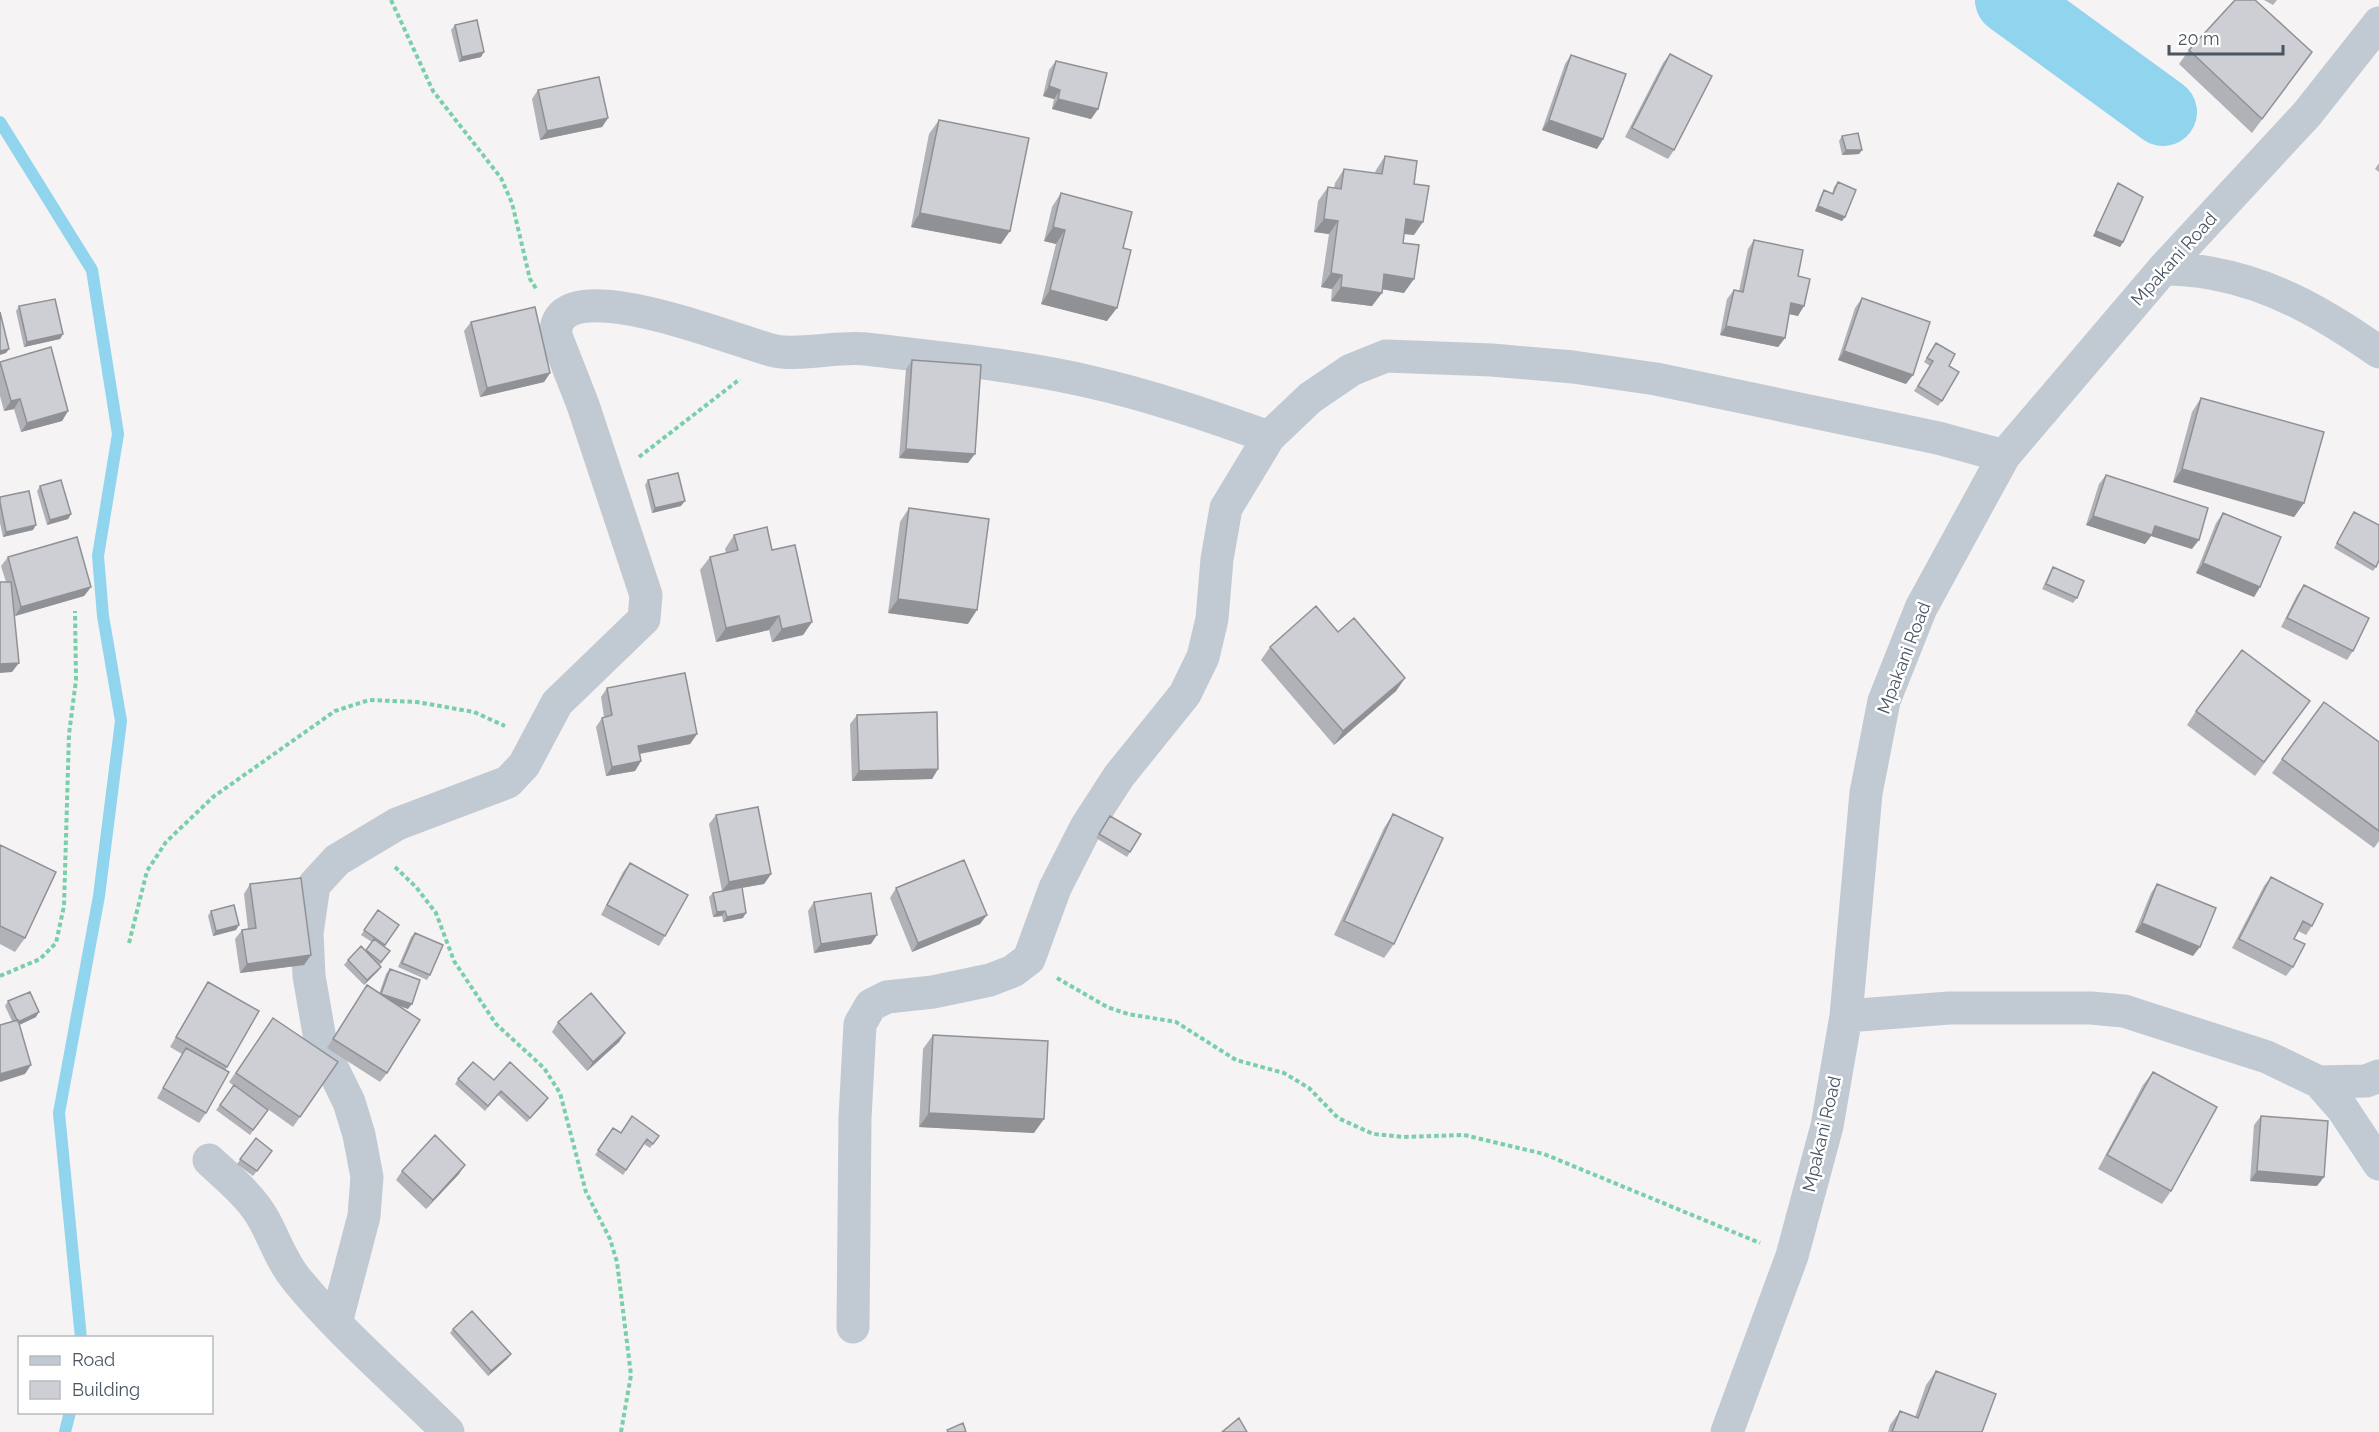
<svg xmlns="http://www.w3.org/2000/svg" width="2379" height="1432" font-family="Raleway,sans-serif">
	<rect width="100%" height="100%" fill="#f5f3f3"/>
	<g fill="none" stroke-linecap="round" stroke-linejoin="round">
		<!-- stream -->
		<path stroke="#90d4ed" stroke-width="12" d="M0 122 92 270 118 434 98 556 103 616 121 721 99 896 59 1113 81 1338
			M65 1432 70 1412"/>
		<!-- river -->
		<path stroke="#90d4ed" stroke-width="68" d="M2009 0 2163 112"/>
		<!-- path -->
		<path stroke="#7acfab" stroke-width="4" stroke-dasharray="4.5 3" stroke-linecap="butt" d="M391 0 433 91 501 178 512 203 530 279 537 290
			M639 457 740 379
			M395 867 416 887 436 913 454 961 496 1024 544 1068 560 1093 586 1192 610 1239 617 1262 631 1375 621 1432
			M129 943 147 871 166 842 213 797 335 711 369 700 417 702 474 712 505 726
			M0 976 40 959 56 943 64 906 69 734 76 680 75 611
			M1057 978 1107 1007 1128 1014 1176 1022 1236 1060 1284 1073 1309 1088 1338 1118 1373 1134 1404 1137 1464 1135 1544 1154 1760 1243"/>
		<!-- street -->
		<path stroke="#c1c9d2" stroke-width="33" d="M2164 268C2181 270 2198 270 2215 274 2276 285 2329 317 2379 352
			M1846 1016 1949 1008H2091L2124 1011 2267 1057 2319 1082 2342 1108 2379 1164
			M2319 1082 2366 1081 2379 1076
			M209 1160C228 1178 252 1197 264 1220 275 1240 282 1262 297 1280 342 1335 398 1382 448 1432
			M336 1323 364 1216 367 1177 359 1135 349 1102 321 1045 309 976 307 933 314 885 337 860 397 824 508 782 524 765 557 703 644 619 646 595 583 405 556 336C550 263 741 344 775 351 800 356 838 346 866 349 940 358 1018 365 1091 382 1152 396 1210 416 1269 437
			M853 1327 855 1118 860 1024 871 1005 887 997 933 992 990 980 1013 971 1029 959 1055 888 1086 827 1119 776 1185 694 1203 657 1212 619 1217 559 1226 508 1269 437 1310 398 1351 370 1386 356 1492 360 1573 367 1656 379 1938 438 2004 456
			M1727 1432 1792 1256 1827 1126 1846 1016 1866 793 1884 701 1921 608 2004 456 2164 268 2307 114 2379 23"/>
	</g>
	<!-- wall -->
	<path fill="#b0b2b7" d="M2264 0H2277L2273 5Z
		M455 25 481 57 459 62 451 30Z
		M2189 50 2312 52 2252 133 2179 64Z
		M1670 54 1674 150 1668 159 1625 137 1663 63Z
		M1571 55 1603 139 1597 149 1542 130 1565 64Z
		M1056 61 1098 109 1091 119 1052 109 1054 99 1043 96 1049 70Z
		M538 90 608 118 602 127 540 140 532 99Z
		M939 120 1001 244 911 227 929 134Z
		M1842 136 1862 150 1859 154 1842 155 1839 141Z
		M1385 156 1414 184V235L1404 234 1403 243 1404 293 1382 289 1372 306 1331 301 1332 289 1321 287 1329 234 1314 232 1318 201 1328 187 1334 188 1335 183 1344 169 1375 173 1376 170Z
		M2379 163V172L2375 169Z
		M1838 182 1845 217 1842 221 1815 211 1821 195 1824 190 1832 194 1834 187Z
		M2118 183 2123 242 2120 247 2093 236 2115 188Z
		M1061 193 1123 248 1107 321 1041 304 1056 244 1044 241 1052 207Z
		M1754 240 1798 276V316L1789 314 1785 338 1778 347 1720 335 1727 299 1734 290 1739 291 1748 249Z
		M1862 298 1906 384 1838 360 1855 308Z
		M19 306 63 334 60 339 24 347 16 311Z
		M471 322 550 373 544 382 480 397 464 331Z
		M1936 343 1949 366 1942 401 1938 406 1914 391 1930 366 1924 362Z
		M912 360 968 463 899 458 906 369Z
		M0 362 68 411 62 421 21 432 14 409 4 411 0 396Z
		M2201 398 2304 503 2294 517 2173 482 2192 412Z
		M2106 475 2192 549 2151 536 2145 544 2086 525 2099 484Z
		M648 480 681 506 652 513 645 485Z
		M40 486 71 514 68 519 47 525 37 491Z
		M0 497 33 530 3 537 0 523Z
		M909 508 968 624 888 613 900 522Z
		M2354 512 2376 567 2373 571 2334 548Z
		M2223 513 2260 587 2254 597 2196 573 2216 523Z
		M734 535 772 550 812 622 803 635 772 642 769 630 716 642 700 570 710 557 726 553 725 549Z
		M8 557 91 587 84 596 15 616 14 611 12 672 6 582 1 566Z
		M2053 567 2077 598 2073 603 2042 589 2050 572Z
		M2304 585 2353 651 2347 660 2281 627 2297 595Z
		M1338 632 1405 678 1396 691 1334 745 1261 660 1270 647Z
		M607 688 697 734 690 744 640 754 641 761 635 771 606 776 596 727 602 718 604 717 601 697Z
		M2310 701 2255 776 2187 725 2196 711Z
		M857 715 938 769 932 779 852 781 850 724Z
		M2379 742V841L2374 848 2272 773 2282 759Z
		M1393 814 1394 944 1384 958 1334 935 1384 828Z
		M716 815 771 874 764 884 742 888 743 918 723 922 722 916 713 917 709 897 713 893 722 891 709 824Z
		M1107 821 1130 852 1127 857 1096 838Z
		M0 845 25 938 15 952 0 944Z
		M630 863 665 936 659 946 601 915 623 872Z
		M2271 877 2312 926 2306 935 2298 931 2294 939 2293 967 2286 976 2232 948 2264 886Z
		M250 884 304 965 240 973 235 939 242 930 248 929 244 894Z
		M2157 884 2193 956 2135 932 2151 893Z
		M896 888 980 924 912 952 890 898Z
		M814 902 871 944 814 953 808 911Z
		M378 910 399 925 384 947 390 951 380 965 381 967 378 971 364 985 344 965 348 960 366 951 372 942 361 935Z
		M211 911 236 930 213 936 208 916Z
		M415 933 430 975 427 980 398 967 411 937Z
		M390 969 408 1009 397 1005 387 1073 380 1082 327 1048 367 985 379 994 386 974Z
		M208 982 227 1067 206 1113 199 1123 157 1098 182 1054 170 1047 202 991Z
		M8 1001 36 1017 19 1025 25 1074 12 1021 5 1006Z
		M273 1018 338 1062 293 1127 241 1090 268 1110 250 1135 216 1110 234 1086 229 1082Z
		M558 1022 625 1033 619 1042 587 1071 552 1032Z
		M933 1035 1034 1133 919 1127 923 1049Z
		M2153 1072 2171 1191 2162 1204 2098 1169 2143 1085Z
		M458 1079 494 1080 545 1103 527 1122 498 1095 485 1111 455 1084Z
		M2261 1116 2317 1186 2250 1181 2254 1125Z
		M613 1128 621 1133 659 1136 650 1148 644 1144 623 1175 595 1155Z
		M256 1138 272 1151 253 1176 237 1164Z
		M402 1171 459 1174 426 1209 396 1180Z
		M453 1329 511 1354 507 1359 488 1376 450 1333Z
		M1936 1371 1982 1432H1888L1890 1425 1900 1411 1915 1417 1926 1385Z"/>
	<!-- shaded-wall -->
	<path fill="#909195" d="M484 52 481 57 459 62 462 57Z
		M1049 86 1060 90 1054 99 1043 96Z
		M1058 99 1098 109 1091 119 1052 109Z
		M608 118 602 127 540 140 547 131Z
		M1549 120 1603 139 1597 149 1542 130Z
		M1846 150H1862L1859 154 1842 155Z
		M1818 206 1845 217 1842 221 1815 211Z
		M920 213 1010 231 1001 244 911 227Z
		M1324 219 1338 221 1329 234 1314 232Z
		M1406 219 1423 222 1414 235 1397 233Z
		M1053 227 1065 230 1056 244 1044 241Z
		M2096 231 2123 242 2120 247 2093 236Z
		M1331 273 1342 275 1332 289 1321 287Z
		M1384 274 1414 279 1404 293 1375 288Z
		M1341 287 1382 293 1372 306 1331 301Z
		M1050 290 1117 308 1107 321 1041 304Z
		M1791 303 1804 306 1798 316 1785 313Z
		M1726 326 1785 338 1778 347 1720 335Z
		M63 334 60 339 24 347 27 342Z
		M9 349 6 353 0 355V351Z
		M1844 351 1913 375 1906 384 1838 360Z
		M550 373 544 382 480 397 487 388Z
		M20 399 14 409 4 411 11 401Z
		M68 411 62 421 21 432 27 423Z
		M906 449 975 454 968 463 899 458Z
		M2182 469 2304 503 2294 517 2173 482Z
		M685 501 681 506 652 513 655 508Z
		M71 514 68 519 47 525 50 520Z
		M2093 516 2155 526 2199 540 2192 549 2151 536 2145 544 2086 525Z
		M36 525 33 530 3 537 6 532Z
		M2203 563 2260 587 2254 597 2196 573Z
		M91 587 84 596 15 616 21 607Z
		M898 599 977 610 968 624 888 613Z
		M779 616 769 630 716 642 726 628Z
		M812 622 803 635 772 642 782 629Z
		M19 663 12 672 0 673V664Z
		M1405 678 1396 691 1334 745 1343 731Z
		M697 734 690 744 632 755 638 746Z
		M641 761 635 771 606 776 612 767Z
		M938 769 932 779 852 781 859 771Z
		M771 874 764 884 722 891 729 882Z
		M725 911 722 916 713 917 717 912Z
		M746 913 743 918 723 922 727 917Z
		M987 915 980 924 912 952 918 943Z
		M2142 923 2200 947 2193 956 2135 932Z
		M239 925 236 930 213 936 216 931Z
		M877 935 871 944 814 953 821 944Z
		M311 955 304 965 240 973 247 964Z
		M381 967 378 971 364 985 367 980Z
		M381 994 412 1004 408 1009 378 998Z
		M39 1012 36 1017 15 1027 18 1022Z
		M625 1033 619 1042 587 1071 593 1062Z
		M31 1065 25 1074 0 1082V1074Z
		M929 1113 1044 1119 1034 1133 919 1127Z
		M465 1165 459 1174 426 1209 433 1200Z
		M2257 1171 2324 1177 2317 1186 2250 1181Z
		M511 1354 507 1359 488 1376 491 1371Z"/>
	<!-- building -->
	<path fill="#cdcfd5" stroke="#909195" stroke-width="1.5" d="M2235 0H2255L2312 52 2262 119 2189 50Z
		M477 20 484 52 462 57 455 25Z
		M1670 54 1712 76 1674 150 1632 128Z
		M1571 55 1626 74 1603 139 1549 120Z
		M1056 61 1107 73 1098 109 1058 99 1060 90 1049 86Z
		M599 77 608 118 547 131 538 90Z
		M939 120 1029 138 1010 231 920 213Z
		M1858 133 1862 150H1846L1842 136Z
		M1385 156 1417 161 1414 184 1429 186 1423 222 1406 219 1403 243 1419 245 1414 279 1384 274 1382 293 1341 287 1342 275 1331 273 1338 221 1324 219 1328 187 1341 189 1344 169 1382 174Z
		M1838 182 1856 190 1845 217 1818 206 1824 190 1833 194Z
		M2118 183 2143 197 2123 242 2096 231Z
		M1061 193 1132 212 1123 248 1131 250 1117 308 1050 290 1065 230 1053 227Z
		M1754 240 1803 250 1798 276 1810 279 1804 306 1791 303 1785 338 1726 326 1734 290 1743 292Z
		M1862 298 1930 322 1913 375 1844 351Z
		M55 299 63 334 27 342 19 306Z
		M535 307 550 373 487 388 471 322Z
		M0 312 9 349 0 351Z
		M1936 343 1955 354 1949 366 1959 372 1942 401 1918 386 1933 361 1927 358Z
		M51 347 68 411 27 423 20 399 11 401 0 362Z
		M912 360 981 365 975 454 906 449Z
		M2201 398 2324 432 2304 503 2182 469Z
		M678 473 685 501 655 508 648 480Z
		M2106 475 2208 508 2199 540 2155 526 2152 535 2093 516Z
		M61 480 71 514 50 520 40 486Z
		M29 491 36 525 6 532 0 502V497Z
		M909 508 989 519 977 610 898 599Z
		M2354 512 2379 525V560L2376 567 2337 543Z
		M2223 513 2281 537 2260 587 2203 563Z
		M767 527 772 550 795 545 812 622 782 629 779 616 726 628 710 557 738 550 734 535Z
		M77 537 91 587 21 607 8 557Z
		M2053 567 2084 581 2077 598 2046 584Z
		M0 582H11L19 663 0 664Z
		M2304 585 2369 618 2353 651 2287 618Z
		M1316 606 1338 632 1354 618 1405 678 1343 731 1270 647Z
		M2242 650 2310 701 2264 762 2196 711Z
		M685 673 697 734 638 746 641 761 612 767 602 718 612 715 607 688Z
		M2324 702 2379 742V831L2282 759Z
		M937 712 938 769 859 771 857 715Z
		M758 807 771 874 729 882 716 815Z
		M1393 814 1443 838 1394 944 1344 921Z
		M1110 816 1141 834 1130 852 1099 834Z
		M0 845 56 872 25 938 0 926Z
		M964 860 987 915 918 943 896 888Z
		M630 863 688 895 665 936 607 905Z
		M2271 877 2323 904 2312 926 2303 921 2294 939 2305 944 2293 967 2239 939Z
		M301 878 311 955 247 964 242 930 256 928 250 884Z
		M2157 884 2216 908 2200 947 2142 923Z
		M742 887 746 913 727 917 725 911 717 912 713 893Z
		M871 893 877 935 821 944 814 902Z
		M234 905 239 925 216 931 211 911Z
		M378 910 399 925 385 945 364 930Z
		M415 933 443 945 430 975 402 963Z
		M374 939 390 951 381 962 366 950Z
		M361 946 381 967 367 980 348 960Z
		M390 969 420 980 412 1004 381 994Z
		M208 982 259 1011 227 1067 176 1037Z
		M367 985 420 1020 387 1073 333 1039Z
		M30 992 39 1012 18 1022 8 1001Z
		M591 993 625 1033 593 1062 558 1022Z
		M273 1018 338 1062 300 1117 236 1073Z
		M18 1020 31 1065 0 1074V1025Z
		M933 1035 1048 1041 1044 1119 929 1113Z
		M186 1048 229 1072 206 1113 163 1088Z
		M473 1062 494 1080 510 1062 548 1098 530 1118 501 1091 488 1106 458 1079Z
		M2153 1072 2217 1107 2171 1191 2107 1155Z
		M234 1085 268 1110 253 1130 220 1105Z
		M632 1116 659 1136 653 1144 647 1139 626 1170 598 1150 613 1128 621 1133Z
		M2261 1116 2328 1121 2324 1177 2257 1171Z
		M435 1135 465 1165 433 1200 402 1171Z
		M256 1138 272 1151 257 1171 240 1159Z
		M472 1311 511 1354 491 1371 453 1329Z
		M1936 1371 1996 1394 1982 1432H1892L1900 1411 1918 1418Z
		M1239 1418 1247 1432H1222Z
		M963 1423 966 1432H948L947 1430Z"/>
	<g text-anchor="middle" stroke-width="5" stroke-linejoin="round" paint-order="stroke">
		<!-- street labels -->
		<g font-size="18" fill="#4a5561" stroke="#fff">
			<text transform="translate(2174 259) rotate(-48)" y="6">Mpakani Road</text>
			<text transform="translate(1904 658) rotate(-69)" y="6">Mpakani Road</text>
			<text transform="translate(1822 1134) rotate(-77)" y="6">Mpakani Road</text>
		</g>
	</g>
	<!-- legend -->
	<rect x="18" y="1336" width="195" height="78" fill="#ffffff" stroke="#b7bbc0" stroke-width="1.5"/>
	<rect x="30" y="1356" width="30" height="9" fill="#c1c9d2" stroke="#b7bbc0" stroke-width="1.5"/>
	<text x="72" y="1366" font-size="18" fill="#4a5561">Road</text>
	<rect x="30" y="1381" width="30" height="18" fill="#cdcfd5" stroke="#b7bbc0" stroke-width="1.5"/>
	<text x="72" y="1396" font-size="18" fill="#4a5561">Building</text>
	<!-- scale -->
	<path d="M2169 45v9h114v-9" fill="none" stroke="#4a5561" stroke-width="3"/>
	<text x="2178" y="45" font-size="18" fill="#4a5561" stroke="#ffffff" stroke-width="4.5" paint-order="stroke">20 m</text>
</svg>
